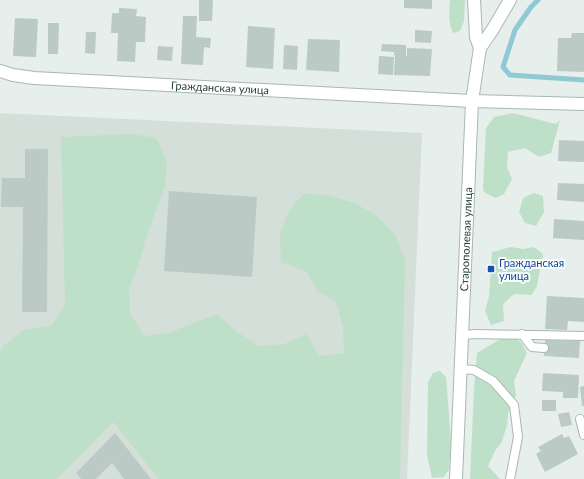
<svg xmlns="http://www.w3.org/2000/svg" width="584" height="479" font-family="Lato,sans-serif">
	<rect width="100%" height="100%" fill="#e6efeb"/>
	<!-- built -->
	<path fill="#d4dfda" d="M0 113 422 133 407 479H0Z"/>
	<!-- green -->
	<path fill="#bfe0c8" d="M450 0H465L464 21 460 31 453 33C448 22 449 12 450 0Z
		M513 113 556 124 560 120 551 153 539 157 525 148 508 152 507 167 512 179 504 194 495 198 484 192 483 188 486 128 494 117Z
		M132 134 156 138 167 161 165 186 146 238 139 263 129 288 130 313 144 336 168 333 217 314 236 331 259 346 284 344 307 334 319 356 344 353 343 327 336 302 317 291 307 272 281 262 280 235 288 212 304 193 330 196 355 203 377 216 396 236 405 261 400 479H159L113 422 57 479H0V352L4 345 25 329 51 326 65 305 61 137Z
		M534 193 543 196 544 212 536 226 525 223 519 212 523 198Z
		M511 247 523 249 534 247 543 254 537 286 532 295 514 294 503 304 504 321 491 325 485 311 489 296 492 252Z
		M511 336 521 342 527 353 514 381 516 395 508 413 507 425 502 442 496 449 488 466 500 479H470L474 389 477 353 497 341Z
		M440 371 446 377 451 443 449 469 444 477 432 478 427 455 428 382 433 373Z"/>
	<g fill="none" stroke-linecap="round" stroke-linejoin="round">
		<!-- stream -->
		<path stroke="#8ec9d4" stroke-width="5" d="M538 0 531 7 515 30 503 67 510 75 584 80"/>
	</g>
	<!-- building -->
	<path fill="#bbcac4" d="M199 0H213L212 21H199Z
		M404 0H432V9L404 8Z
		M119 8 137 9 136 16 146 17 145 42H136L135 62 117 61 118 33H111L112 13H119Z
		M183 16H197L196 37 211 38 210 48 204 47 203 65 181 64Z
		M15 18 38 19 36 57 13 56Z
		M48 23H59L58 54H48Z
		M248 26 275 28 273 69 246 67Z
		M415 30 432 31 431 43 415 42Z
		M86 32H96L95 54 85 53Z
		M572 33H584V72L557 71 558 38H571Z
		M308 39 340 40 339 72 306 70Z
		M382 44 406 45V56H407V48L432 49 430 76 394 75 395 55H402H394V52L381 51Z
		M284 45 298 46 297 70 283 69Z
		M158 46 173 47 172 61 157 60Z
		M379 56 394 57 393 75 378 74Z
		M559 140 584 141V162L558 161Z
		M25 149H48L47 312H22L23 207H1L2 178H25Z
		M558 183 584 184V202L557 200Z
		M169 191 257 197 252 277 164 271Z
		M554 219 584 221V240L553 238Z
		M547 296 584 298V322L568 321 567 330 545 329Z
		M545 340 580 341 579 358 544 356Z
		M543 373 579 375 578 398H563V392L542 391Z
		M584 386V406H582L580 387Z
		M542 400H556V411H542Z
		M569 412 572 425 561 427 558 414Z
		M115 433 151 479H124L112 463 96 479H81L76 473Z
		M562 434 564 438 569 436 578 454 545 472 536 454 541 451 538 447Z"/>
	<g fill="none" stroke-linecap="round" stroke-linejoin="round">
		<!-- service casing -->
		<g stroke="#a8b8b2" stroke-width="10">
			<path id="service" d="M522 334 532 347 544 348
				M462 335 476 334 584 336
				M461 369 474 370 493 381 514 405 518 437 510 479
				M580 419 584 435"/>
		</g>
		<!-- minor casing -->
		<g stroke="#a8b8b2" stroke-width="14">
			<path id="minor" d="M474 0 476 37 480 48
				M472 101 584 104"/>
		</g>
		<!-- tertiary casing -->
		<g stroke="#a8b8b2" stroke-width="14">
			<g id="tertiary">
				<path id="s1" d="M0 71 13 75 34 78 472 101"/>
				<path id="s2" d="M456 479 472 101 480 48 493 29 510 0"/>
			</g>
		</g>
		<!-- service -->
		<use href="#service" stroke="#fff" stroke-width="8"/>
		<!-- minor -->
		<use href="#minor" stroke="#fff" stroke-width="12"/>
		<!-- tertiary -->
		<use href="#tertiary" stroke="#fff" stroke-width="12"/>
	</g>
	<!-- markers -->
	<rect fill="#1a4fb4" stroke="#f7fbf9" stroke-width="1.5" x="487" y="265" width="8" height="8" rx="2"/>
	<g text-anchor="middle" stroke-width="4" stroke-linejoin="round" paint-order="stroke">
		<!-- street labels -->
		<g font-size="11" fill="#24423a" stroke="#f7fbf9">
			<text dy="4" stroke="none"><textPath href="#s1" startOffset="221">Гражданская улица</textPath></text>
			<text dy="4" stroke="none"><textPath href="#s2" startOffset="240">Старополевая улица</textPath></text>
		</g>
		<!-- transit labels -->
		<g font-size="11" fill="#164399" stroke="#f7fbf9" text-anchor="start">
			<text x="499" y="267">Гражданская<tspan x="499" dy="13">улица</tspan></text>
		</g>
	</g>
</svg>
